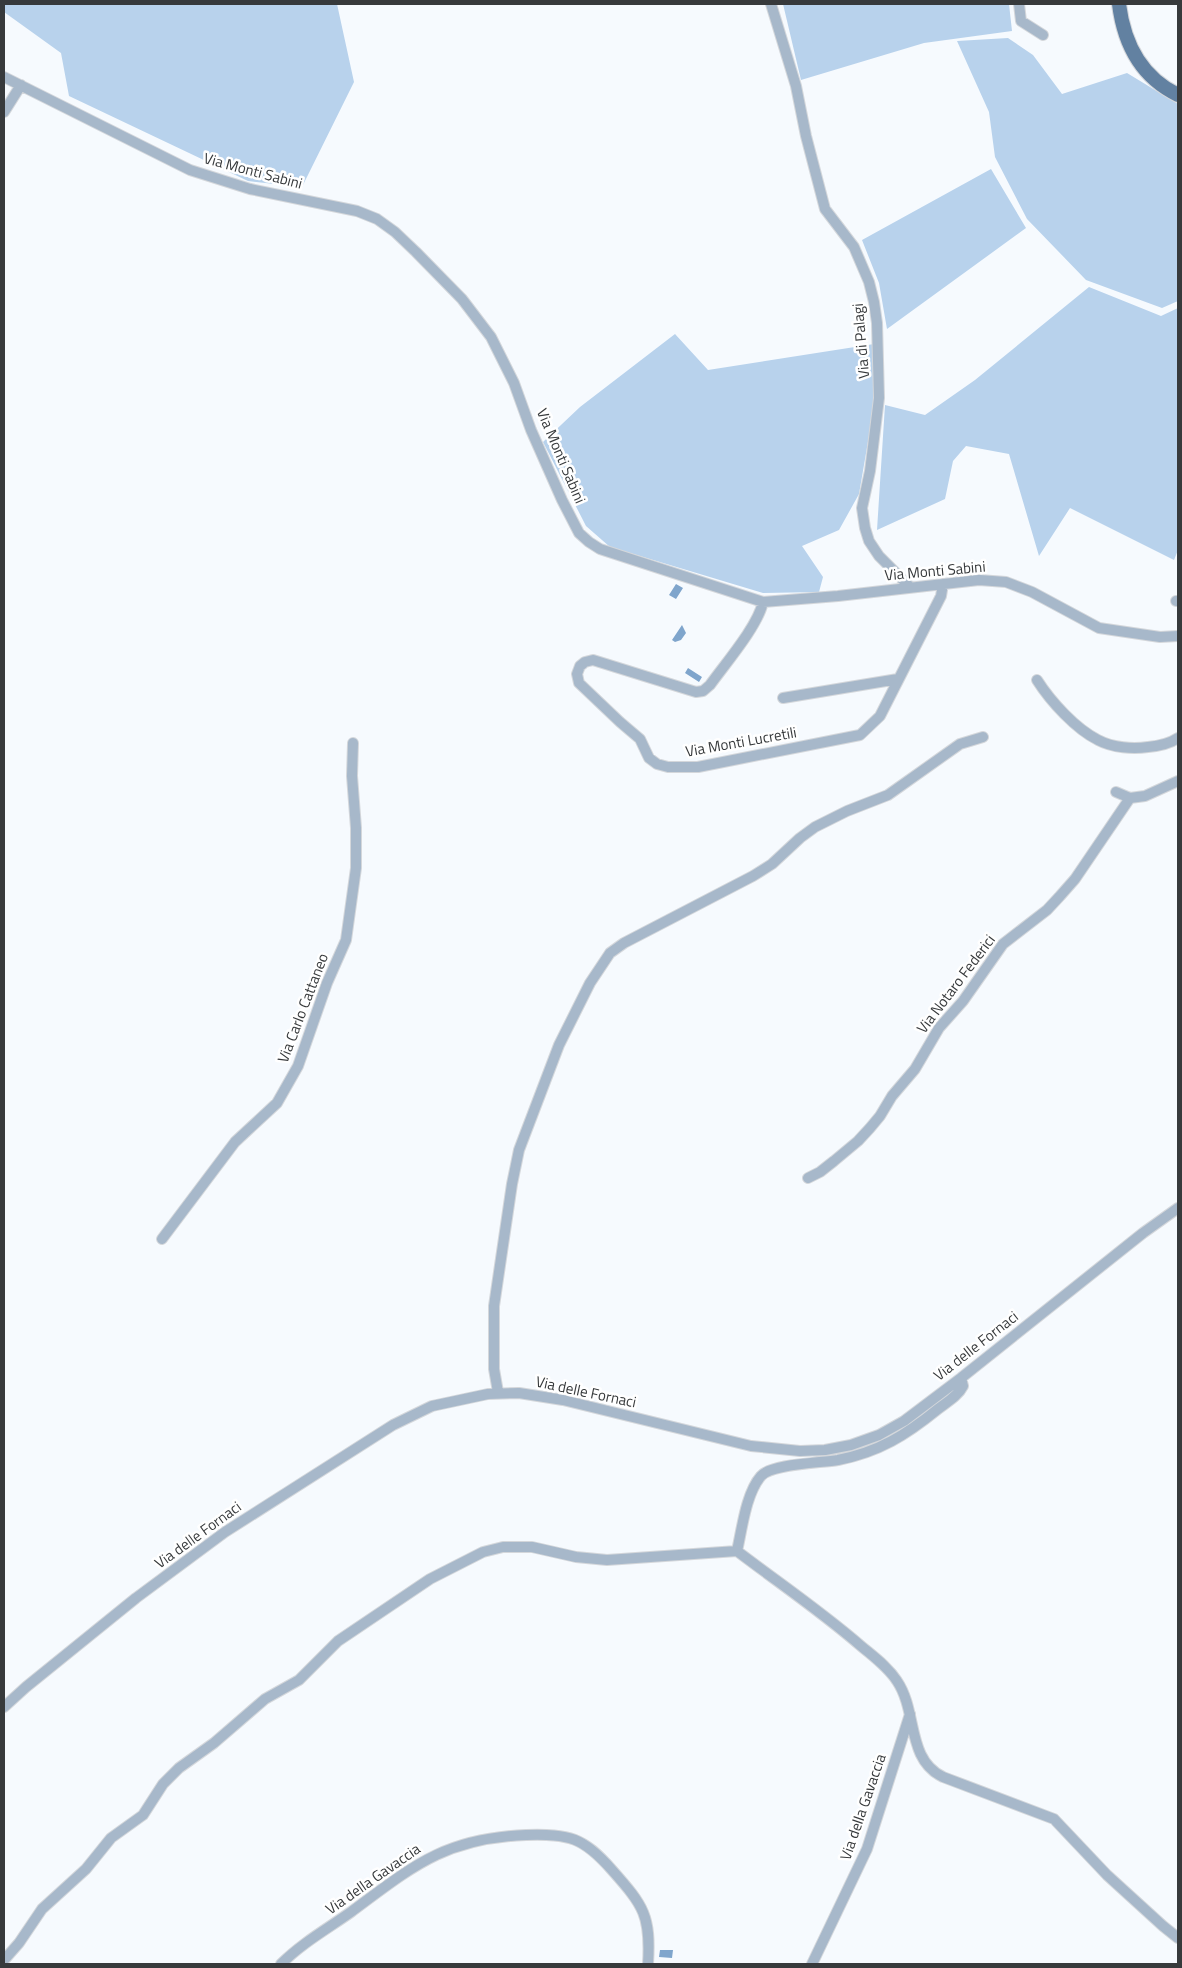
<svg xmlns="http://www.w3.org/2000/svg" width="1182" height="1968" font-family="'Titillium Web',sans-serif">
	<rect width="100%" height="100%" fill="#f6fafe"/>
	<!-- green -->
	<path fill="#b8d2ec" d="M4 4H337L354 82 302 187 248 181 69 96 61 53 4 12Z
		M783 4H1009L1012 31 924 43 801 80Z
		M1008 38 1033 55 1062 94 1127 73 1178 104V301L1162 308 1086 280 1027 219 995 157 989 112 957 41Z
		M991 169 1026 228 887 329 879 283 862 240Z
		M1089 287 1161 316 1178 308V550L1174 560 1070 508 1039 556 1009 454 966 446 953 461 945 499 877 530 885 405 925 415 975 380Z
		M675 334 708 370 874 344 876 395 859 494 839 530 802 546 823 577 819 592 763 593 610 547 586 526 543 442 580 407Z"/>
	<!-- water -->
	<path fill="#7fa5cc" d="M676 584 683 588 676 599 669 595Z
		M682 625 686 633 681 640 675 642 672 640Z
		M688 668 702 677 699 682 685 673Z
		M660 1950H673L672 1958 659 1957Z"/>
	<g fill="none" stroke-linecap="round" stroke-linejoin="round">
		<!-- minor casing -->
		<g stroke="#d4d7db" stroke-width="12">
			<path id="minor" d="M771 4 796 86 806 136 825 209 854 247 869 282 874 302 877 323 879 398 870 471 862 508 865 528 869 541 879 556 911 588
				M1019 4 1021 21 1043 35
				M4 77 190 170 250 189 357 211 377 219 395 232 416 252 462 299 491 337 514 383 531 430 562 500 579 533 589 542 600 549 763 602 838 596 979 580 1006 582 1032 592 1099 628 1160 637 1178 636
				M4 112 21 85
				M1176 601H1178
				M763 602C758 626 725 664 710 685L703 691 696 692 593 660 585 662 580 666 577 674 579 683 620 722 640 739 649 758 657 764 668 767H698L860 735 880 716 941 596 943 584
				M1037 680C1051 702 1076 729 1098 740 1113 748 1133 749 1148 747 1159 746 1169 744 1178 738
				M783 698 898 679
				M1116 792 1130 798
				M808 1178 820 1172 834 1161 858 1141 870 1128 880 1116 892 1096 915 1069 939 1028 963 1001 1003 944 1047 910 1060 896 1075 879 1130 798 1145 796 1178 781
				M162 1239 235 1142 277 1103 298 1066 327 983 346 940 356 868V828L352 776 353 743
				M961 1378 963 1386C958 1396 947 1402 938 1409 906 1435 879 1452 838 1460 820 1463 771 1464 761 1476 746 1493 742 1529 737 1551 779 1583 822 1612 861 1646 874 1657 888 1667 897 1681 918 1712 906 1759 943 1777L1054 1819 1107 1875 1163 1926 1178 1938
				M498 1392 494 1369V1306L512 1184 519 1150 559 1045 590 983 610 953 624 943 753 876 772 864 800 838 815 827 847 811 888 795 960 744 983 737
				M4 1707 26 1687 136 1598 225 1532 393 1425 432 1406 488 1394 519 1393 563 1400 751 1446 800 1451 825 1450 851 1445 879 1435 904 1421 961 1378 1143 1233 1178 1208
				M4 1960 19 1943 42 1909 86 1869 111 1838 143 1815 163 1784 179 1768 214 1743 265 1699 299 1680 338 1641 430 1579 483 1552 503 1547H532L576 1557 607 1560 737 1551
				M281 1964C302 1943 327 1929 351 1912 413 1866 445 1838 526 1835 570 1834 583 1837 612 1870 644 1906 651 1916 648 1964
				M812 1964 867 1849 910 1714"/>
		</g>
		<!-- major casing -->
		<g stroke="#d4d7db" stroke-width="16">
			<path id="major" d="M1119 4C1124 44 1141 77 1178 95"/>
		</g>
		<!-- minor -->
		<use href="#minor" stroke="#a7b8ca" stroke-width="10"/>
		<!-- major -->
		<use href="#major" stroke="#6281a1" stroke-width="14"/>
	</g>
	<g text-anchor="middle" stroke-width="5" stroke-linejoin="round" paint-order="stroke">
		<!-- street labels -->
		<g font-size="15" fill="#373a3c" stroke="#fff">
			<text transform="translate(253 171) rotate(15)" y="5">Via Monti Sabini</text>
			<text transform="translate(861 341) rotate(-95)" y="5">Via di Palagi</text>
			<text transform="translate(561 456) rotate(67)" y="5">Via Monti Sabini</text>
			<text transform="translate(935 571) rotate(-5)" y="5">Via Monti Sabini</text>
			<text transform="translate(741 742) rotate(-10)" y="5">Via Monti Lucretili</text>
			<text transform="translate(956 984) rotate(-53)" y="5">Via Notaro Federici</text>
			<text transform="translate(303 1008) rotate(-69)" y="5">Via Carlo Cattaneo</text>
			<text transform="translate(976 1346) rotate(-38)" y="5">Via delle Fornaci</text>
			<text transform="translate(586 1392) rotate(12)" y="5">Via delle Fornaci</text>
			<text transform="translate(198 1535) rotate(-36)" y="5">Via delle Fornaci</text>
			<text transform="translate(863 1807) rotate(-71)" y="5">Via della Gavaccia</text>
			<text transform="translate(373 1879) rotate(-35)" y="5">Via della Gavaccia</text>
		</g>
	</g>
	<!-- border -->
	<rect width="1182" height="1968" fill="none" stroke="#373a3c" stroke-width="10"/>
</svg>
